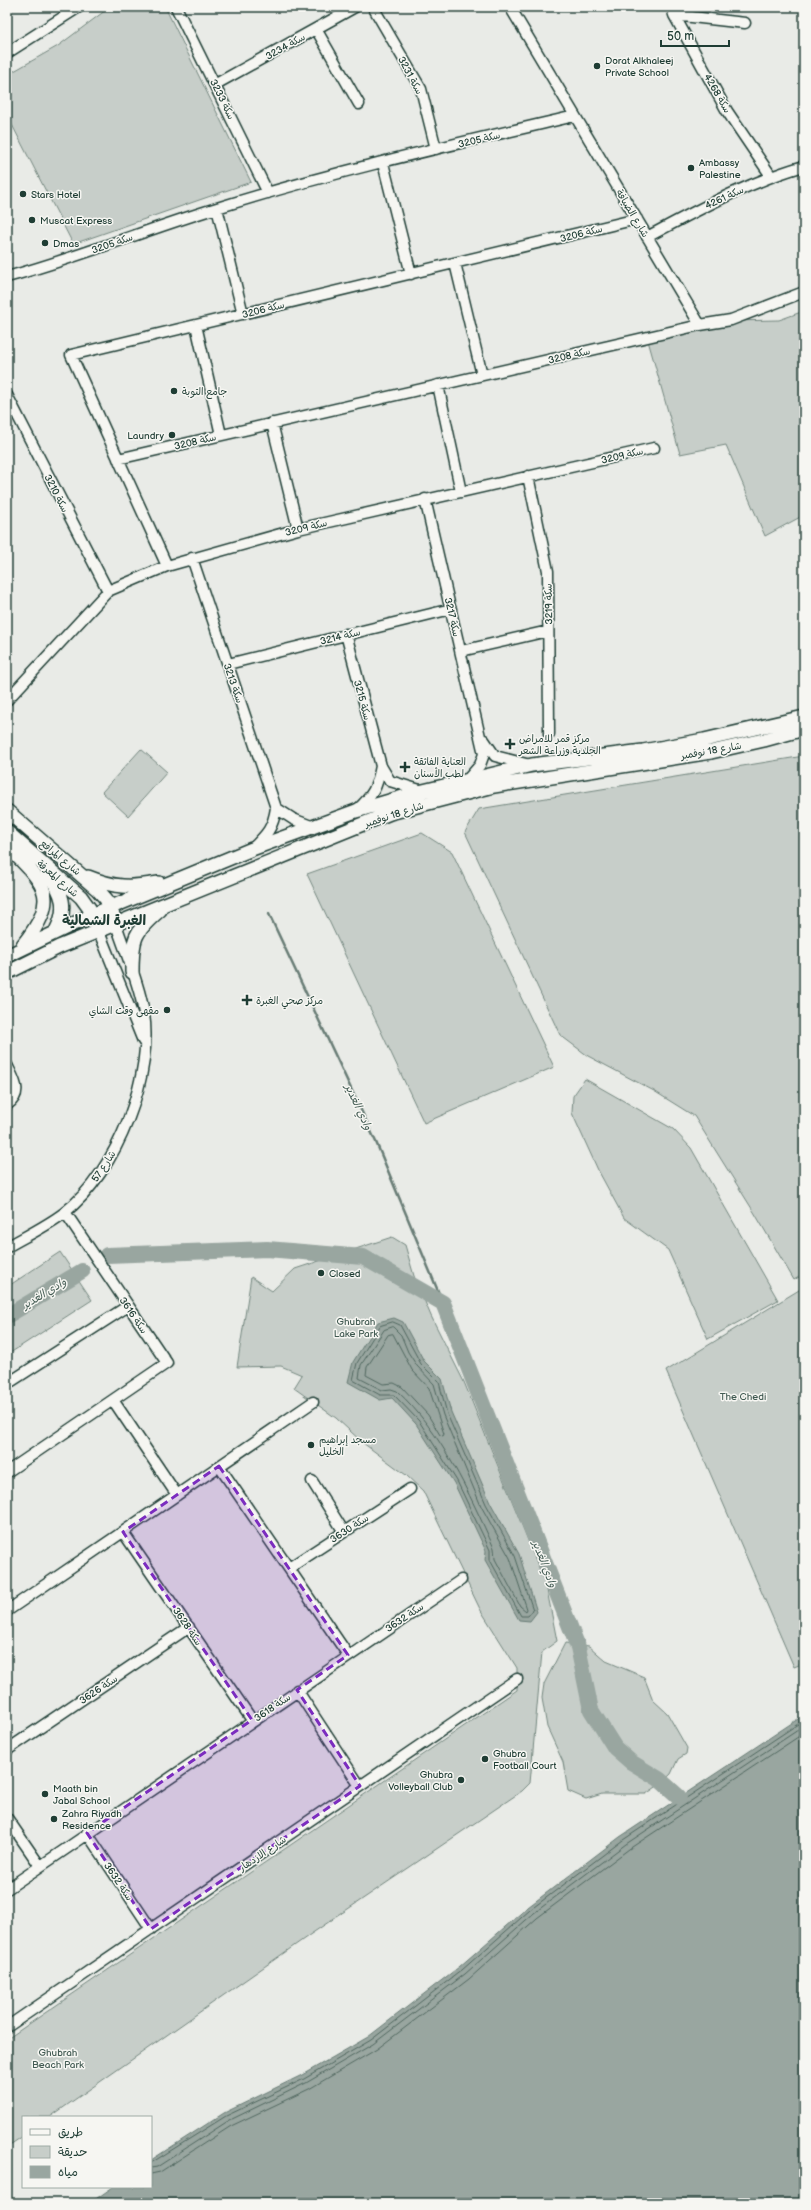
<svg xmlns="http://www.w3.org/2000/svg" width="811" height="2210" font-family="'Balsamiq Sans','Playpen Sans Arabic',sans-serif">
	<rect width="100%" height="100%" fill="#e9ebe7"/>
	<filter id="ink" filterUnits="userSpaceOnUse"><feTurbulence type="fractalNoise" baseFrequency=".025" numOctaves="2"/><feDisplacementMap in="SourceGraphic" scale="8" xChannelSelector="R" yChannelSelector="G"/><feConvolveMatrix kernelMatrix="1 2 1 2 8 2 1 2 1" color-interpolation-filters="sRGB"/></filter>
	<g filter="url(#ink)">
		<!-- green -->
		<path fill="#c7cec9" stroke="#73867e" d="M110 7H165L251 182 73 244 7 115V75L58 46Z
			M804 311V515L765 536 726 445 680 454 647 337 731 321 779 320Z
			M141 749 167 772 128 816 102 792Z
			M804 756V1274L794 1280 754 1212 694 1116 654 1091 588 1056 560 1035 465 832 479 809Z
			M422 833 452 852 554 1067 424 1123 307 874Z
			M585 1079 673 1129 691 1148 778 1300 708 1339 668 1250 624 1218 598 1170 572 1113 573 1096Z
			M392 1237 405 1245 414 1276 431 1316 464 1382 546 1585 557 1641 542 1652 530 1783 522 1791 311 1934 50 2117H23V2136L7 2147V2039L517 1690V1668L480 1609 423 1491 406 1475 363 1443 336 1418 294 1388 302 1375 281 1366 237 1367 251 1277 272 1291 295 1269Z
			M60 1252 92 1300 7 1355V1287Z
			M804 1287V1663L794 1667 666 1371Z
			M565 1643 589 1646 606 1661 644 1677 653 1700 667 1713 687 1748 686 1754 678 1759 671 1774 659 1785 646 1794H602L586 1799 568 1791 563 1762 547 1727 542 1698 544 1684Z"/>
		<!-- water -->
		<path fill="#99a6a0" stroke="#687c75" d="M394 1318 403 1322 424 1361 442 1379 451 1412 490 1502 519 1554 537 1612 530 1621 519 1620 485 1560 486 1551 454 1483 416 1424 392 1398 380 1400 348 1382 353 1362 378 1322Z
			M804 1715V2203H90L113 2187H151V2160L224 2113 302 2075 368 2037 459 1967 528 1907 620 1837Z"/>
		<g fill="none" stroke-linecap="round" stroke-linejoin="round">
			<!-- shore -->
			<path stroke="#50675f" stroke-width="1" d="M393 1322 400 1325 421 1364 439 1382 447 1414 486 1504 515 1556 533 1610 528 1616H521L490 1560V1550L457 1481 419 1421 394 1395H380L353 1380 357 1363 380 1326Z
				M393 1327 401 1335 408 1352 417 1366 434 1384 443 1415 481 1506 510 1558 527 1609 526 1611 520 1606 495 1559 494 1548C469 1493 442 1432 397 1391L391 1389 382 1390 359 1378 361 1365 384 1330Z
				M393 1334 412 1370 429 1388 444 1434 443 1436 440 1435 428 1415 402 1387 394 1383 383 1384 366 1375 367 1367 388 1335Z
				M151 2163 226 2116 304 2079 371 2040 462 1970 530 1910 623 1840 804 1720
				M151 2168 157 2167 228 2121 306 2083 373 2044 465 1974 534 1913 626 1844 804 1726
				M151 2174 160 2172 231 2126 309 2089 377 2049 469 1979 537 1918 629 1849 804 1733"/>
			<!-- stream -->
			<path stroke="#687c75" stroke-width="2.5" d="M269 914 376 1142 443 1303"/>
			<!-- river -->
			<path stroke="#99a6a0" stroke-width="16" d="M107 1255 267 1249 363 1257 443 1303 578 1647 591 1710 615 1748 631 1762 659 1779 679 1797
				M7 1316 82 1271"/>
			<!-- minor casing -->
			<g stroke="#1f3d34" stroke-width="13">
				<path id="minor" d="M176 7 268 193
					M373 7 421 89 436 149
					M510 7 700 325 731 320 804 292
					M672 7 674 15 727 111 771 176
					M674 15 745 23
					M316 29 359 104
					M7 53 79 7
					M216 84 355 7
					M383 163 411 274
					M217 208 243 314
					M647 237C698 210 748 182 804 166
					M455 263 482 375
					M7 277C78 258 147 229 217 208 335 171 455 144 575 116
					M196 325 221 435
					M438 385 461 492
					M7 395 108 591
					M272 423 298 529
					M118 459 700 325
					M528 476 548 571 549 734
					M425 499 484 754 480 765 467 780
					M192 558 276 808C273 828 267 834 253 848
					M167 566 71 355 637 219
					M346 634 381 766 390 781 423 791
					M461 651 548 631
					M228 664 451 609
					M7 700 108 591 167 566 298 529 654 448
					M484 740 495 756 530 765
					M276 808 293 819 311 826
					M357 810C373 795 377 788 381 766
					M99 932 143 1041
					M7 1065C14 1080 24 1093 7 1105
					M7 1247C26 1236 47 1226 64 1213 117 1172 156 1073 143 1008 138 980 125 952 116 924
					M7 1384 128 1306
					M113 1400 177 1495
					M219 1466 348 1655
					M7 1472 167 1363 65 1212
					M312 1481 344 1532
					M123 1532 252 1720
					M289 1568 410 1489
					M7 1611 313 1402
					M297 1690 360 1786
					M7 1750 189 1627
					M7 1818 40 1866
					M87 1833 151 1929
					M7 1889 461 1580
					M7 2027 517 1679"/>
			</g>
			<!-- major casing -->
			<g stroke="#1f3d34" stroke-width="16">
				<path id="major" d="M7 811 97 889 106 899 113 915
					M7 832 81 897 89 908 95 923
					M7 846C46 885 61 896 23 945
					M48 873C63 893 68 908 56 931
					M88 877C115 888 130 888 159 883
					M7 956 92 915 252 849 356 811 423 791 532 765 643 751 704 740 804 717
					M132 972C132 938 134 932 160 910
					M7 973 59 947 390 813 494 786 711 752 764 740 804 729"/>
			</g>
			<!-- minor -->
			<use href="#minor" stroke="#f6f6f2" stroke-width="10"/>
			<!-- major -->
			<use href="#major" stroke="#f6f6f2" stroke-width="13"/>
		</g>
	</g>
	<!-- marked area -->
	<path fill="#7b2cbf" fill-opacity="0.2" stroke="#7b2cbf" stroke-width="3" stroke-dasharray="8 5" stroke-linejoin="round" d="M219 1466 348 1655 297 1690 360 1786 151 1929 87 1833 252 1720 123 1532Z"/>
	<!-- markers -->
	<g fill="#1f3d34" stroke="#f6f6f2" stroke-width="1.5">
		<circle cx="597" cy="66" r="4"/>
		<circle cx="691" cy="168" r="4"/>
		<circle cx="23" cy="194" r="4"/>
		<circle cx="32" cy="220" r="4"/>
		<circle cx="45" cy="243" r="4"/>
		<circle cx="174" cy="391" r="4"/>
		<circle cx="172" cy="435" r="4"/>
		<path d="M508 738h4v4h4v4h-4v4h-4v-4h-4v-4h4z"/>
		<path d="M403 761h4v4h4v4h-4v4h-4v-4h-4v-4h4z"/>
		<path d="M245 994h4v4h4v4h-4v4h-4v-4h-4v-4h4z"/>
		<circle cx="167" cy="1010" r="4"/>
		<circle cx="321" cy="1273" r="4"/>
		<circle cx="311" cy="1445" r="4"/>
		<circle cx="485" cy="1759" r="4"/>
		<circle cx="461" cy="1780" r="4"/>
		<circle cx="45" cy="1794" r="4"/>
		<circle cx="54" cy="1819" r="4"/>
	</g>
	<g text-anchor="middle" stroke-width="3" stroke-linejoin="round" paint-order="stroke">
		<!-- street labels -->
		<g font-size="10" fill="#1f3d34" stroke="#f6f6f2">
			<text transform="translate(285 46) rotate(-29)" y="4">سكة 3234</text>
			<text transform="translate(411 75) rotate(62)" y="4">سكة 3231</text>
			<text transform="translate(718 93) rotate(60)" y="4">سكة 4268</text>
			<text transform="translate(223 99) rotate(64)" y="4">سكة 3233</text>
			<text transform="translate(479 139) rotate(-13)" y="4">سكة 3205</text>
			<text transform="translate(724 197) rotate(-25)" y="4">سكة 4261</text>
			<text transform="translate(633 213) rotate(59)" y="4">شارع الضيافة</text>
			<text transform="translate(581 233) rotate(-14)" y="4">سكة 3206</text>
			<text transform="translate(112 243) rotate(-19)" y="4">سكة 3205</text>
			<text transform="translate(263 309) rotate(-14)" y="4">سكة 3206</text>
			<text transform="translate(569 355) rotate(-13)" y="4">سكة 3208</text>
			<text transform="translate(195 441) rotate(-13)" y="4">سكة 3208</text>
			<text transform="translate(622 455) rotate(-13)" y="4">سكة 3209</text>
			<text transform="translate(57 493) rotate(63)" y="4">سكة 3210</text>
			<text transform="translate(306 527) rotate(-14)" y="4">سكة 3209</text>
			<text transform="translate(548 604) rotate(-91)" y="4">سكة 3219</text>
			<text transform="translate(453 617) rotate(77)" y="4">سكة 3217</text>
			<text transform="translate(340 636) rotate(-14)" y="4">سكة 3214</text>
			<text transform="translate(234 683) rotate(71)" y="4">سكة 3213</text>
			<text transform="translate(363 700) rotate(75)" y="4">سكة 3215</text>
			<text transform="translate(711 750) rotate(-10)" y="4">شارع 18 نوفمبر</text>
			<text transform="translate(394 814) rotate(-18)" y="4">شارع 18 نوفمبر</text>
			<text transform="translate(61 857) rotate(40)" y="4">شارع المرافع</text>
			<text transform="translate(58 878) rotate(41)" y="4">شارع المعرفة</text>
			<text transform="translate(103 1166) rotate(-57)" y="4">شارع 57</text>
			<text transform="translate(134 1315) rotate(56)" y="4">سكة 3616</text>
			<text transform="translate(349 1528) rotate(-33)" y="4">سكة 3630</text>
			<text transform="translate(404 1617) rotate(-34)" y="4">سكة 3632</text>
			<text transform="translate(188 1626) rotate(56)" y="4">سكة 3628</text>
			<text transform="translate(98 1689) rotate(-34)" y="4">سكة 3626</text>
			<text transform="translate(272 1707) rotate(-34)" y="4">سكة 3618</text>
			<text transform="translate(262 1853) rotate(-34)" y="4">شارع الازدهار</text>
			<text transform="translate(119 1881) rotate(56)" y="4">سكة 3632</text>
		</g>
		<!-- poi labels -->
		<g font-size="10" fill="#1f3d34" stroke="#f6f6f2" text-anchor="start">
			<text x="605" y="64">Dorat Alkhaleej<tspan x="605" dy="12">Private School</tspan></text>
			<text x="699" y="166">Ambassy<tspan x="699" dy="12">Palestine</tspan></text>
			<text x="31" y="198">Stars Hotel</text>
			<text x="40" y="224">Muscat Express</text>
			<text x="53" y="247">Dmas</text>
			<text x="182" y="395">جامع التوبة</text>
			<text x="164" y="439" text-anchor="end">Laundry</text>
			<text x="519" y="742">مركز قمر للامراض<tspan x="519" dy="12">الجلدية وزراعة الشعر</tspan></text>
			<text x="414" y="765">العناية الفائقة<tspan x="414" dy="12">لطب الأسنان</tspan></text>
			<text x="256" y="1004">مركز صحي الغبرة</text>
			<text x="159" y="1014" text-anchor="end">مقهى وقت الشاي</text>
			<text x="329" y="1277">Closed</text>
			<text x="319" y="1443">مسجد إبراهيم<tspan x="319" dy="12">الخليل</tspan></text>
			<text x="493" y="1757">Ghubra<tspan x="493" dy="12">Football Court</tspan></text>
			<text x="453" y="1778" text-anchor="end">Ghubra<tspan x="453" dy="12">Volleyball Club</tspan></text>
			<text x="53" y="1792">Maath bin<tspan x="53" dy="12">Jabal School</tspan></text>
			<text x="62" y="1817">Zahra Riyadh<tspan x="62" dy="12">Residence</tspan></text>
		</g>
		<!-- park labels -->
		<g font-size="10" fill="#415a52" stroke="#f6f6f2">
			<text x="356" y="1325">Ghubrah<tspan x="356" dy="12">Lake Park</tspan></text>
			<text x="743" y="1400">The Chedi</text>
			<text x="58" y="2056">Ghubrah<tspan x="58" dy="12">Beach Park</tspan></text>
		</g>
		<!-- water labels -->
		<g font-size="11" font-style="italic" fill="#445c54" stroke="#f6f6f2">
			<text transform="translate(359 1107) rotate(65)" y="4">وادي الغدير</text>
			<text transform="translate(44 1293) rotate(-31)" y="4">وادي الغدير</text>
			<text transform="translate(545 1564) rotate(69)" y="4">وادي الغدير</text>
		</g>
		<!-- district labels -->
		<g font-size="14" font-weight="bold" fill="#1f3d34" stroke="#f6f6f2">
			<text x="104" y="925">الغبرة الشمالية</text>
		</g>
	</g>
	<!-- margin -->
	<rect width="811" height="2210" fill="none" stroke="#f6f6f2" stroke-width="24"/>
	<rect x="12" y="12" width="787" height="2186" fill="none" stroke="#1f3d34" stroke-width="1.5" filter="url(#ink)"/>
	<!-- legend -->
	<rect x="22" y="2116" width="130" height="72" fill="#f6f6f2" stroke="#a0aca6"/>
	<rect x="30" y="2129" width="20" height="6" fill="#f6f6f2" stroke="#a0aca6"/>
	<text x="58" y="2136" font-size="12" fill="#1f3d34">طريق</text>
	<rect x="30" y="2146" width="20" height="12" fill="#c7cec9" stroke="#a0aca6"/>
	<text x="58" y="2156" font-size="12" fill="#1f3d34">حديقة</text>
	<rect x="30" y="2166" width="20" height="12" fill="#99a6a0" stroke="#a0aca6"/>
	<text x="58" y="2176" font-size="12" fill="#1f3d34">مياه</text>
	<!-- scale -->
	<path d="M661 40v6h68v-6" fill="none" stroke="#1f3d34" stroke-width="2"/>
	<text x="667" y="40" font-size="12" fill="#1f3d34" stroke="#f6f6f2" stroke-width="3" paint-order="stroke">50 m</text>
</svg>
